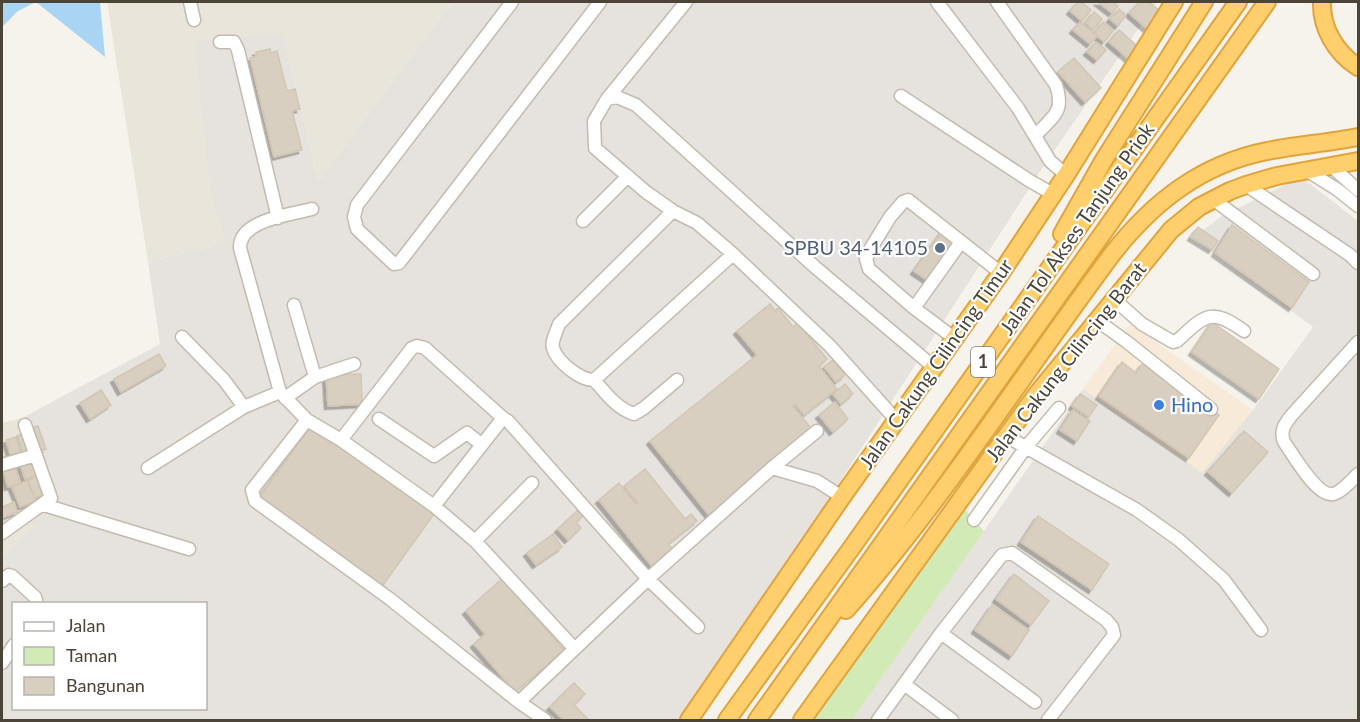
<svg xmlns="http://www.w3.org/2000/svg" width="1360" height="722" font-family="Lato,sans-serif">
	<defs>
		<filter id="shadow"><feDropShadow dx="-3.5" dy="3.5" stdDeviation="0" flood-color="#0004"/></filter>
	</defs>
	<rect width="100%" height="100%" fill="#f6f3ec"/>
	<!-- residential -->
	<path fill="#eae5da" d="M107 2H452L318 184 283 34 226 243 148 262Z
		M22 418 31 454 51 489 37 527 2 555V423Z"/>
	<!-- commercial -->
	<path fill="#f7ead8" d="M1130 324 1253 410 1202 474 1083 389Z"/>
	<!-- industrial -->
	<path fill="#e6e2dd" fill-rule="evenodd" d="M452 2H1157L1045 164 686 720H2V555L36 527 23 505 51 489 31 454 22 418 160 344 148 262 226 243 210 188 195 41 283 34 318 183ZM14 604H206V708H14Z
		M1305 180 1358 221V720H852L1083 389 1202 473 1253 410 1313 327 1192 238 1222 216 1287 184Z"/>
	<!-- green -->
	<path fill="#d2eab5" d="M959 503 984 531 852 720H802Z"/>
	<!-- water -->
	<path fill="#a9d4f2" d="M2 2H100L105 57 36 2 18 11 2 27Z"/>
	<!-- building -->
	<path fill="#d8cfc1" stroke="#d3c7b4" stroke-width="1.5" filter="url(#shadow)" d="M1078 2H1081L1091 10 1082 21 1070 11Z
		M1098 2H1113L1118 6 1112 13Z
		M1140 2H1149L1161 12 1147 29 1129 13Z
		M1119 9 1126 15 1118 26 1110 19Z
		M1094 12 1102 19 1093 30 1085 23Z
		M1080 22 1097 36 1090 44 1073 30Z
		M1103 22 1113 31 1104 42 1094 33Z
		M1119 30 1142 50 1132 62 1109 42Z
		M1096 42 1106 50 1097 60 1087 52Z
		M270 49 271 53 277 51 287 91 295 89 300 109 292 111 302 150 274 157 250 58 257 56 256 52Z
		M1074 58 1101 88 1085 102 1058 72Z
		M1232 225 1309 282 1292 308 1215 253Z
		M1198 227 1218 241 1212 250 1191 237Z
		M943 230 958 241 930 282 914 271Z
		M770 304 775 311 778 308 793 327 798 323 827 359 819 366 837 389 804 415 795 404 793 406 813 431 709 515 650 441 757 355 737 331Z
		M1212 322 1279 369 1259 399 1192 352Z
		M159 354 166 366 121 392 114 379Z
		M833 360 845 375 836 382 824 367Z
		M1122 362 1136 373 1143 363 1219 415 1189 458 1099 396Z
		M361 374 362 404 328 406 326 375Z
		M845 384 853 394 841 404 833 394Z
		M101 390 111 405 90 419 80 403Z
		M1080 394 1097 405 1089 417 1072 406Z
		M835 402 848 419 833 432 819 415Z
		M1073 410 1090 421 1077 441 1060 430Z
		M312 425 434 514 381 588 259 498Z
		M38 426 46 449 35 453 27 429Z
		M1244 431 1268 452 1232 493 1208 472Z
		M27 432 34 453 24 456 17 436Z
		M16 437 22 457 12 460 6 440Z
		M36 458 41 473 25 479 20 464Z
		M15 466 20 483 8 487 3 469Z
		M645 469 685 519 691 514 697 521 668 544 675 552 654 569 599 500 619 483 636 504 638 503 624 486Z
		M41 474 49 493 35 498 28 480Z
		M27 481 36 501 20 507 12 487Z
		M14 502 17 512 2 518V507Z
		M578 510 583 516 576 522 581 528 568 540 558 529Z
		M1038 516 1109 564 1092 590 1021 542Z
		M553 534 562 547 536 565 527 553Z
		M1014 574 1049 601 1031 625 996 599Z
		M503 578 564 650 515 692 474 644 485 634 466 611Z
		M992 605 1029 630 1012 656 975 630Z
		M574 683 585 694 574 705 589 720H564L550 707Z"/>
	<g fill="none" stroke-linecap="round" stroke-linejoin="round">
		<!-- minor casing -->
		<g stroke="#c2bbae" stroke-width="15">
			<path id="minor" d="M190 2 194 20
				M512 2 357 205 354 217 357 229 394 264 399 263 600 2
				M937 2 1018 108 1050 161 1066 175
				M997 2 1056 85C1065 113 1053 116 1035 136
				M220 42H234L238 50 278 218
				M901 96 1030 181 1053 194
				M607 99 686 2
				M1331 166 1358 190
				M1306 170 1338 190 1358 206
				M1246 185 1350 255 1358 263
				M1213 199 1313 274
				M312 209C290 215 239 220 240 248L280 392 307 420 341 440 434 506 475 541 574 648
				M673 211 559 324C557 331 551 341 553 348 557 362 580 380 594 380L733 254 830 346 897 421
				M583 221 628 176
				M733 254 697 223 673 211 646 192 595 148 594 121 607 99 617 97 636 105 815 267 935 368
				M1115 300 1142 324 1173 342 1177 341C1205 315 1211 307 1244 331
				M294 305 315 377
				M914 308 961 242
				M1098 321 1127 342 1211 409
				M182 337 224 380 244 407
				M954 338 914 308 869 269 866 259 871 248 890 217 903 202 908 200 1001 273
				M1358 342 1291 416C1284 425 1280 431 1284 442 1293 454 1319 502 1336 493 1344 490 1352 480 1358 474
				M594 380C606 393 616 408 634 414L644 408 677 380
				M285 398 315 377 354 364
				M379 419 434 456 467 433 481 444
				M307 420 252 490 255 501 390 599 519 702
				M1006 436 1137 510 1179 540 1224 580 1261 630
				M341 440 412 348 417 346 425 348 503 418
				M2 465 36 455
				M148 468 244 407 280 392
				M772 468 817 431
				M44 505 189 549
				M434 506 503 418 508 421 648 579 698 627
				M974 520 1026 447 1059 408
				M2 533 51 498 25 425
				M475 541 532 483
				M2 581 9 575 12 576 35 597 37 604
				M941 633 1035 702
				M2 663 14 645
				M904 684 952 720
				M545 720 519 702 648 579 772 468 817 481 842 497
				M878 720 941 633 1002 555 1012 553 1106 620 1112 627 1114 635 1048 720"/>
		</g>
		<!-- highway casing -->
		<g stroke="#e0a43c" stroke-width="20">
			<path id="highway" d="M1322 2C1321 28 1336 53 1358 67
				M1062 234 1105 158 1204 2
				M846 610C945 498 1024 372 1113 253 1154 201 1202 164 1267 151 1297 145 1328 143 1358 137
				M689 720 842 497 1001 273 1066 175 1174 2
				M727 720 850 550 1238 2
				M757 720 1267 2
				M802 720 1036 395 1171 230 1199 207 1230 191 1246 185 1277 176 1358 161"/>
		</g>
		<!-- path -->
		<path stroke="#c4b79f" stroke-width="2" stroke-dasharray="3 3" stroke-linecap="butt" d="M227 2H228"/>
		<!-- minor -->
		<use href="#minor" stroke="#fff" stroke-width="12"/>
		<!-- highway -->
		<use href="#highway" stroke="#ffcf6e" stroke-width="16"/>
	</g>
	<!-- markers -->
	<circle fill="#5c6f8a" stroke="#fff" stroke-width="2" cx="940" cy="248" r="6"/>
	<circle fill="#3f7fe0" stroke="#fff" stroke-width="2" cx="1159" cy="405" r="6"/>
	<g text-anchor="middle" stroke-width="4.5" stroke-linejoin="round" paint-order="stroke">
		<!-- shield labels -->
		<rect fill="#fff" stroke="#817c74" stroke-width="1.5" x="971" y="347" width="24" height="30" rx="4.5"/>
		<g font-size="18" font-weight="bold" fill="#4b4439">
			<text x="983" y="368">1</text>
		</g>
		<!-- street labels -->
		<g font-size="20" fill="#4b4439" stroke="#fff">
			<text transform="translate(1077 229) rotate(-55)" y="7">Jalan Tol Akses Tanjung Priok</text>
			<text transform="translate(1066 362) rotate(-52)" y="7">Jalan Cakung Cilincing Barat</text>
			<text transform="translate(936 364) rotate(-55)" y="7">Jalan Cakung Cilincing Timur</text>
		</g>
		<!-- service labels -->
		<g font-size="20" fill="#4e5e75" stroke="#fff" text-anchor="end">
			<text x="928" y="255">SPBU 34-14105</text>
		</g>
		<!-- shop labels -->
		<g font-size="20" fill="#366cbe" stroke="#fff" text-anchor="start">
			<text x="1171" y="412">Hino</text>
		</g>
	</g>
	<!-- border -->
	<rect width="1360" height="722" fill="none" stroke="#4b4439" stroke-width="6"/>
	<!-- legend -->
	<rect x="12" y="602" width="195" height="108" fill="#ffffff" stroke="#b7b4b0" stroke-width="1.5"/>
	<rect x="24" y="622" width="30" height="9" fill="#ffffff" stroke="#b7b4b0" stroke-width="1.5"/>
	<text x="66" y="632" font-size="18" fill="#4b4439">Jalan</text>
	<rect x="24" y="647" width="30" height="18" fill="#d2eab5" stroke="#b7b4b0" stroke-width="1.5"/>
	<text x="66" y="662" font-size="18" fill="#4b4439">Taman</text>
	<rect x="24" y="677" width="30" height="18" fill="#d8cfc1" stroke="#b7b4b0" stroke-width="1.5"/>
	<text x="66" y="692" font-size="18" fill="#4b4439">Bangunan</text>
</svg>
